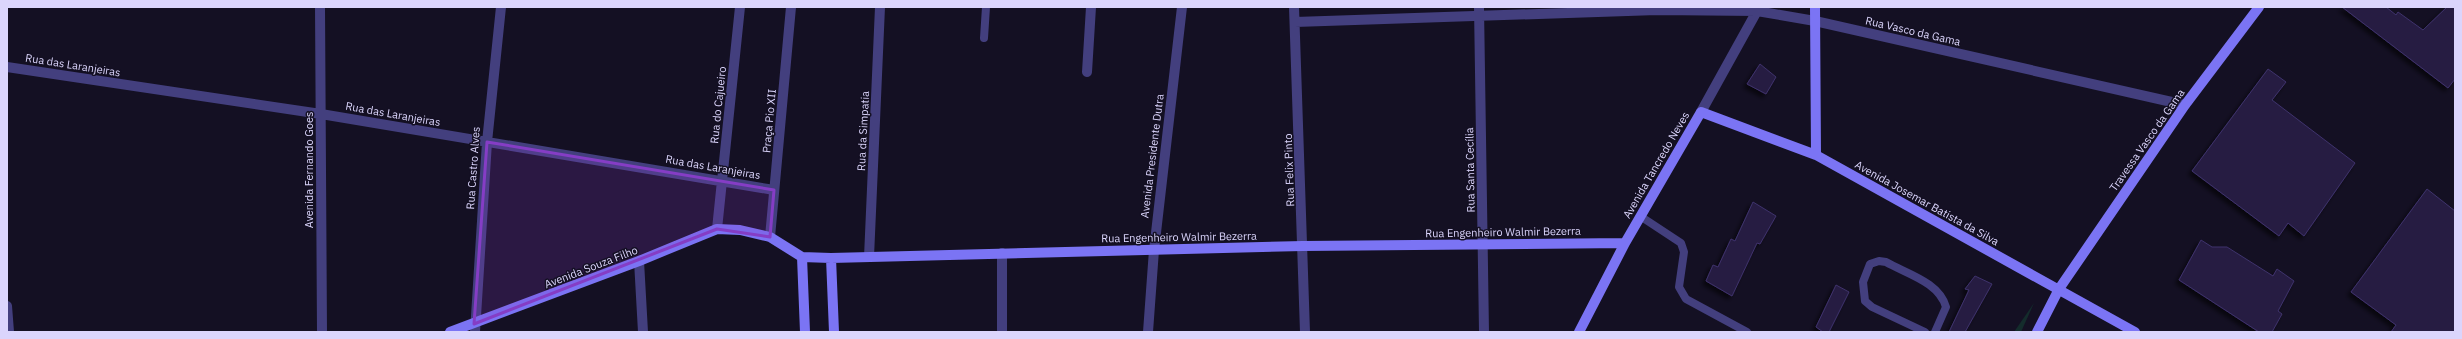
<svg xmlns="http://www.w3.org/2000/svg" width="2462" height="339" font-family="'IBM Plex Sans',sans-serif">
	<defs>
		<filter id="shadow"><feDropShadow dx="-3.5" dy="3.5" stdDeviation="2" flood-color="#0009"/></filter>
	</defs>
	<rect width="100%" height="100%" fill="#141023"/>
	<!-- green -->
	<path fill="#142c2c" d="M2034 303 2021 332H2014Z"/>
	<!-- building -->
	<path fill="#261e42" stroke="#3f326c" filter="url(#shadow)" d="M2342 7H2386L2396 15 2398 12 2423 30 2447 7H2455V79L2448 88Z
		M1760 64 1776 77 1766 94 1747 84Z
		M2268 69 2286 82 2272 100 2355 163 2304 236 2288 223 2279 236 2192 171Z
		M2427 189 2455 211V332H2391L2396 325 2351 292Z
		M1753 202 1776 216 1760 244 1757 243 1732 296 1706 281 1713 265 1718 267 1731 239 1735 241Z
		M2201 240 2212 247H2227L2273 276 2277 269 2294 281 2278 311 2282 314 2272 332H2259L2179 280Z
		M1975 276 1992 284 1965 332H1949L1969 290 1965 289Z
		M1836 285 1849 292 1829 332H1823L1816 327Z"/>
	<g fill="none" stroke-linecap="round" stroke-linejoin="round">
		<!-- lane -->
		<path stroke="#433f7e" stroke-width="8" d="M984 38 986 7
			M1640 216 1681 243 1684 252 1679 287 1686 299 1747 332
			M1925 332 1872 307 1865 301 1863 282 1870 264 1879 261 1886 262C1907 274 1939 282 1946 307L1935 332"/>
		<!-- street -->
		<path stroke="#433f7e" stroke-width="10" d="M320 7 322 332
			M1294 7 1305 332
			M1479 7 1484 332
			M1295 22 1657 10 1757 11 1815 21 2185 105
			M7 67 321 114 774 190
			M1087 72 1091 7
			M1701 112 1757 11
			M717 229 740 7
			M770 237 791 7
			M1002 253V332
			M869 257 880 7
			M639 261 643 332
			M7 306 9 332
			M475 332 487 142 501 7
			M1148 332 1154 250 1182 7"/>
		<!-- secondary -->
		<path stroke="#7b74f4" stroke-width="10" d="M1815 7 1816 155
			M802 257 805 332
			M831 258 834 332
			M450 332 639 261 717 229 740 230 770 237 802 257 831 258 1303 246 1625 243
			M1579 332 1625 243 1701 112 1816 155 2135 332
			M2037 332 2059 289 2185 105 2259 7"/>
	</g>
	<!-- marked area -->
	<path fill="#853dc5" fill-opacity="0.2" stroke="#853dc5" stroke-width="3" stroke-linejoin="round" d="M487 142 774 190 770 237 717 229 474 324Z"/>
	<g text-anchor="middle" stroke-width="3" stroke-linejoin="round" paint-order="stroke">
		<!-- street labels -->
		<g font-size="11" fill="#dbd5fc" stroke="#141023">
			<text transform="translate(1913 31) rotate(13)" y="4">Rua Vasco da Gama</text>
			<text transform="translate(73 65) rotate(9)" y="4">Rua das Laranjeiras</text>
			<text transform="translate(718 105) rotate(-84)" y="4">Rua do Cajueiro</text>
			<text transform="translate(393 114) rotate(10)" y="4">Rua das Laranjeiras</text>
			<text transform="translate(769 121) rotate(-85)" y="4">Praça Pio XII</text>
			<text transform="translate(863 131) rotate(-87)" y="4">Rua da Simpatia</text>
			<text transform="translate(2147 140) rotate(-55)" y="4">Travessa Vasco da Gama</text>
			<text transform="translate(1152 156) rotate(-83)" y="4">Avenida Presidente Dutra</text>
			<text transform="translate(1656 165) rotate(-60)" y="4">Avenida Tancredo Neves</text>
			<text transform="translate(713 167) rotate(10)" y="4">Rua das Laranjeiras</text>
			<text transform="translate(473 168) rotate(-86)" y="4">Rua Castro Alves</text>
			<text transform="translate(309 170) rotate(-90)" y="4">Avenida Fernando Goes</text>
			<text transform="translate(1289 170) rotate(-92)" y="4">Rua Felix Pinto</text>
			<text transform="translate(1470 170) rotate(-91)" y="4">Rua Santa Cecília</text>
			<text transform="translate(1927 203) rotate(29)" y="4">Avenida Josemar Batista da Silva</text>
			<text transform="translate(1503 232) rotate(-1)" y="4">Rua Engenheiro Walmir Bezerra</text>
			<text transform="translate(1179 237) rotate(-1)" y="4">Rua Engenheiro Walmir Bezerra</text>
			<text transform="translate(591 267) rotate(-21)" y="4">Avenida Souza Filho</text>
		</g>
	</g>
	<!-- border -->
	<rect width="2462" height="339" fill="none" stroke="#dbd5fc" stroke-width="16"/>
</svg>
